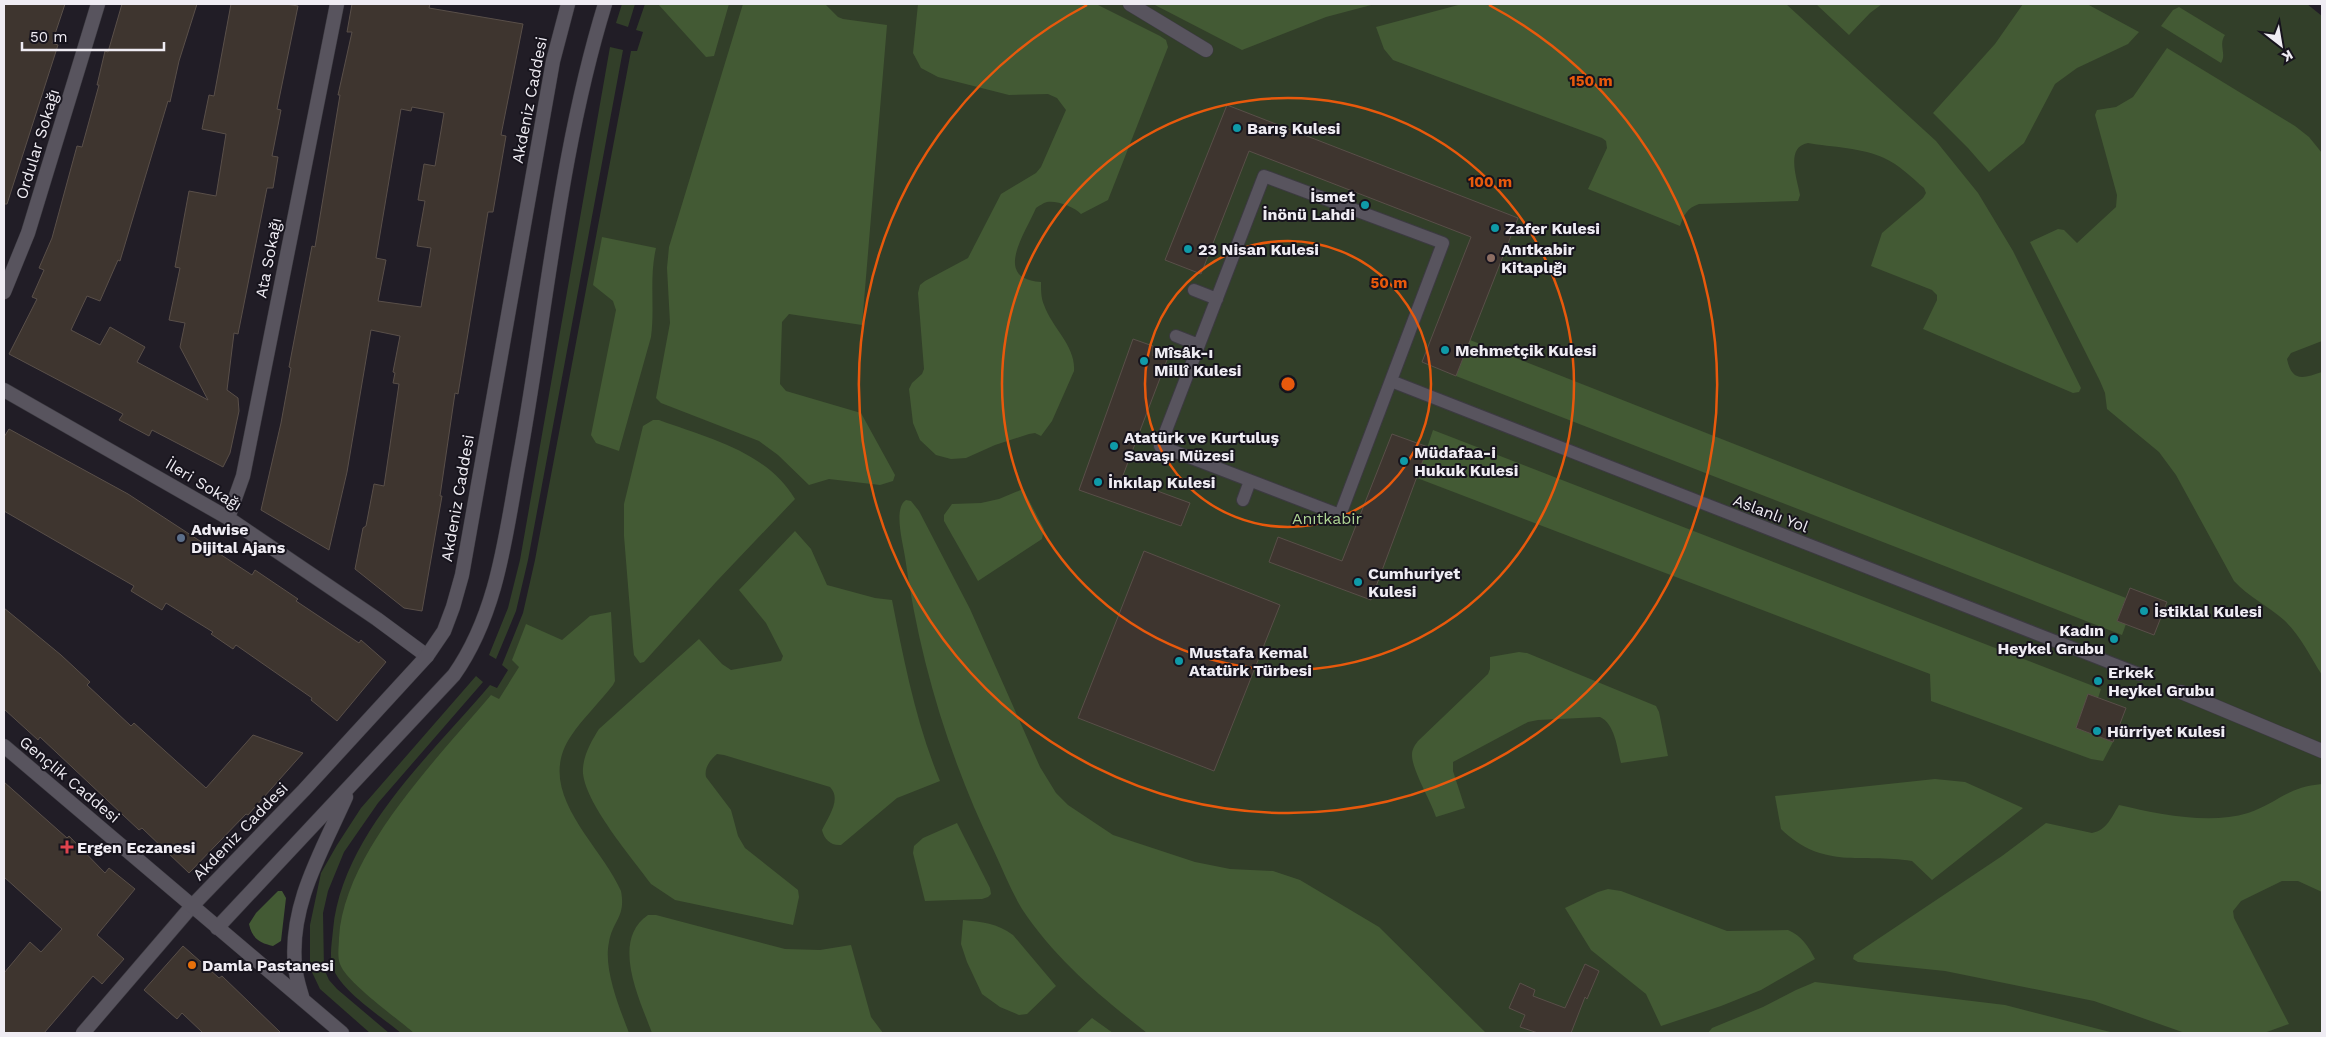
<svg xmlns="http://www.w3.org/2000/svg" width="2326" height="1037" font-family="'Work Sans',sans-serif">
	<rect width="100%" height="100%" fill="#211d26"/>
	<!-- green -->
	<path fill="#323f29" d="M622 4H635L628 27 616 23Z
		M645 4H2307L2322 16V1033H401C382 1017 341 991 333 968 329 956 332 942 333 930 342 834 431 755 490 685L497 688 508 670 502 665 523 613 535 560 631 51H637L643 32 636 30Z
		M610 47 623 50 528 560 516 611 496 659 489 655 508 608 520 560Z
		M476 676 483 682 378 803 344 852 328 891 323 913 324 969 329 980 337 989 389 1033H370L320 989 310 968V925L321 873 337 845 361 808Z"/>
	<!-- forest -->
	<path fill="#435a34" d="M658 4H729L714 56 706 57Z
		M743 4H825L838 17 843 19 887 25 862 325 789 314 782 322 780 384 786 391 861 413 895 475 893 481 880 485 829 479 809 485 778 455 759 441 661 403 656 398 670 323 667 268 669 247Z
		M918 4H1096L1160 36 1166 40 1168 47 1108 200 1081 214C1075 207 1056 200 1047 202 1043 203 1039 206 1036 208 1025 234 992 279 1041 282 1041 290 1041 298 1044 305 1052 328 1076 346 1074 371L1052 421 1041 436 1035 433 1029 434 995 445 966 458 951 459 936 455 920 440 913 423 909 389 912 383 922 374 924 369 918 293 920 285 925 281 968 258 1001 194 1036 173 1041 167 1066 110 1057 98 1048 94 1009 95 938 77 921 68 913 53Z
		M1153 4H1375L1326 17 1242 50Z
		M1462 4H1786L1936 141 1978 193 2013 251 2081 388 2079 392 2073 393 1923 329 1937 300V295L1932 290 1871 266 1882 233 1923 198 1926 193 1924 188C1912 178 1900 165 1884 158 1864 148 1831 147 1808 143 1785 147 1797 178 1800 195L1798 201 1699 204C1687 208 1684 215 1680 226L1588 189 1607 148 1606 141 1602 138 1393 60 1384 49 1376 27Z
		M1816 4H1882L1870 13 1849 35Z
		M2023 4H2087L2139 32 2128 44 2077 68 2055 84 2024 143 1989 172 1968 148 1933 113 1995 44Z
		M2179 7 2225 35C2218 45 2227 54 2221 63L2161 26 2173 10Z
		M2167 48 2295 126 2309 137 2322 153V341L2291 353 2287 359C2292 383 2304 378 2322 372V675C2310 656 2300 635 2284 620 2268 606 2249 597 2234 581L2176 475 2159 452 2107 409 2105 393 2100 381 2030 242 2058 229 2064 230 2077 243 2116 207 2117 195 2095 115 2097 110 2116 107 2133 97Z
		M602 237 656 248C649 278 655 307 651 337L619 451 596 443 591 435 616 310 613 301 593 285Z
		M1470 340 2126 598 2117 621 2126 624 2122 635 1456 376Z
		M653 420H659C708 438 766 451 795 499L716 582 644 662 640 663 634 655 633 647 624 536V504L643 426Z
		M1433 430 2101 689 2098 698 2088 695 2076 728 2113 742 2103 761 2091 759 1931 701 1930 674 1417 478Z
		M1023 489 1044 529 1042 539 978 581 944 521V515L952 504 981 503 999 499Z
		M906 500 911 501 919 511 970 609 1040 767 1056 793 1068 805 1113 835 1195 862 1230 869 1273 871 1300 880 1379 927 1486 1033H1147C1101 997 1055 959 1022 909 1011 891 1003 870 994 851 949 758 919 659 905 557 903 543 893 508 906 500Z
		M795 531 811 549 827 585 875 598 892 600C904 661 916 723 940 781L897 798 841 845C831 846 824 839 822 830 828 817 842 799 830 787L724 755 717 754C710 760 704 768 706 777L731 810 738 836 745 848 798 890 799 897 793 925 675 900 651 884C633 859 580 798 583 768 584 754 592 740 599 729L699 639 722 664 731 670 781 661 783 656 766 623 739 590Z
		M611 612 615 681 613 685C600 702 583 718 571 736 533 792 600 843 621 891 626 917 613 920 609 942 603 969 620 1009 629 1033H414C398 1019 346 982 340 964 337 956 339 946 339 938 344 852 438 758 491 695L499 699 519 667 512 660 526 624 562 640 590 616Z
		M1519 652 1527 653 1656 706 1659 712 1668 756 1621 763C1617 748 1615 724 1600 717L1538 720 1528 722 1453 762V771L1465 808 1436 817C1431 801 1412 770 1412 755 1412 749 1415 745 1418 741L1488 674 1490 669V657Z
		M1935 779 1965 782 2023 808 1932 880 1912 861C1861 853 1823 870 1781 829L1775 796Z
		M2322 784V892L2298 881H2282L2241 901 2233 911 2234 918 2289 1024 2264 1033H2185L2094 1001 1945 971 1858 962 1853 959 1854 955 2002 856 2046 823 2092 833C2107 830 2111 818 2119 805 2158 814 2209 825 2248 813 2278 803 2287 787 2322 784Z
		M957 823 990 888 991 894 988 897 982 899 925 901 913 853 914 846 923 838Z
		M1608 889 1621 891 1727 931 1788 930C1802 936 1808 946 1815 959L1761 990 1721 1006 1661 1026 1646 994 1591 950 1565 908 1598 892Z
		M278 891H282L286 898 281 941 273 946C259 943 252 938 249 924L256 913Z
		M648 915H656L785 949 820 950 851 945 871 1017 883 1033H652C640 1000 610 941 648 915Z
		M963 920C982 922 997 923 1013 935L1056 986 1027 1014 1019 1015 1000 1007 982 994 967 962 961 944Z
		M1815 982 2005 1005 2114 1033H1708L1712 1028 1763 1007 1796 990Z
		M1092 1018 1113 1033H1076Z"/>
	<!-- building -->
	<path fill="#3e352f" stroke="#594f49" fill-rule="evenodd" d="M4 4H65L52 43 58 45 7 204H4Z
		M122 4H197L179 61 170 102 168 101 120 261 118 260 100 301 87 296 71 330 100 345 110 327 145 347 137 362 208 400 180 347 185 323 169 320 180 268 175 267 189 191 216 196 226 134 202 129 209 95 214 96 231 4H286L298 6 277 109 281 110 272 156 278 157 273 188H267L238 334 234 333 227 390 238 398 239 411 230 453 223 467 152 430 149 436 119 420 123 414 9 354 37 299 32 297 44 270 39 268 52 238 77 146 82 147 99 85H97L105 51 108 52Z
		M352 4H430L429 8 523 24 501 135 506 136 493 212H488L458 394 455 393 440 496H442L422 611 404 608 355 569 363 528 366 526 374 484 384 486 399 384 393 383 395 373 393 372 400 336 371 330 347 472 329 550 261 510 281 423 291 368 289 367 312 246 315 247 340 95H338L352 32H347ZM412 107 444 113 435 166 424 164 418 200 425 201 417 246 431 248 421 307 378 301 386 260 376 258 401 109 411 111Z
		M1227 105 1518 218 1456 376 1422 362 1471 237 1249 151 1201 274 1165 260Z
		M1133 339 1153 346V356L1157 347 1170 352 1122 478 1190 503 1181 526 1079 490Z
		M9 429 128 494 252 575 255 570 298 599 296 601 359 643 361 640 386 662 337 721 311 700 312 698 236 645 233 649 211 634 213 632 166 603 162 610 131 591 134 586 4 511V437Z
		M1392 434 1428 447 1371 600 1269 562 1278 537 1342 561Z
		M1144 551 1280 605 1214 771 1078 718Z
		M2130 588 2167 602 2154 635 2117 621Z
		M4 608 61 655 90 682 87 685 131 726 134 723 206 788 253 735 303 753 248 815 246 814 189 873 142 828 139 830 40 737 38 740 4 709Z
		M2088 694 2126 708 2113 742 2076 728Z
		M4 782 67 838 69 836 105 873 109 868 135 889 97 935 124 959 102 984 93 976 44 1033H4V973L30 942 41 952 62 929 4 877Z
		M183 946 219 978 222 976 281 1033H203L182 1013 177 1019 144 990Z
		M1585 964 1599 971 1587 999 1585 997 1571 1033H1538L1520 1027 1525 1015 1509 1008 1520 983 1535 990 1533 996 1565 1008Z"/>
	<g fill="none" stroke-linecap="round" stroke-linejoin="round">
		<!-- pedestrian casing -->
		<g stroke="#3c3a41" stroke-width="14">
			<path id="pedestrian" d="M1264 176 1443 243 1340 515 1160 446Z
				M1194 290 1217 299
				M1176 336 1199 345
				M1391 381 2139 674
				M1243 500 1250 481"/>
		</g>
		<!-- minor casing -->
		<g stroke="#3c3a41" stroke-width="15">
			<path id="minor" d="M1130 4 1206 50
				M4 292 28 233 98 4
				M4 390 228 518 377 619 427 656
				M228 518 243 476 337 4
				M2181 692 2322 751
				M83 1033 192 906"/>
		</g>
		<!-- secondary casing -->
		<g stroke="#3c3a41" stroke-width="15">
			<path id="secondary" d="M4 746 342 1033
				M192 906 304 790 427 656 444 631 453 607 462 575 553 61 568 4
				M217 928 454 675C499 611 506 531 520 456 547 306 560 150 605 4
				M303 1000C300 989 296 978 295 966 289 905 322 851 346 797"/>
		</g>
		<!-- pedestrian -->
		<use href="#pedestrian" stroke="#58545e" stroke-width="12"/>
		<!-- minor -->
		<use href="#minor" stroke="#58545e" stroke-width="14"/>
		<!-- secondary -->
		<use href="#secondary" stroke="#58545e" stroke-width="14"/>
	</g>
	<!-- distance rings -->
	<g fill="none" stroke="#e8590c" stroke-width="2.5">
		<circle cx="1288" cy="384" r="143"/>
		<circle cx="1288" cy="384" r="286"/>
		<path d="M1489 5A429 429 0 1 1 1087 5"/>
	</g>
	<!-- markers -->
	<g fill="#0f9aa8" stroke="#17141d" stroke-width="2">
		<circle cx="1237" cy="128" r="5"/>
		<circle cx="1365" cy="205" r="5"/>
		<circle cx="1495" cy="228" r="5"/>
		<circle cx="1188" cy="249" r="5"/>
		<circle cx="1445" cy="350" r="5"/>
		<circle cx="1144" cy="361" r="5"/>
		<circle cx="1114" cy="446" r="5"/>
		<circle cx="1404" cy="461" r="5"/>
		<circle cx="1098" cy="482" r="5"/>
		<circle cx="1358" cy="582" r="5"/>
		<circle cx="2144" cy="611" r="5"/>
		<circle cx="2114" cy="639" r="5"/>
		<circle cx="1179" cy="661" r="5"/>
		<circle cx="2098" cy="681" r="5"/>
		<circle cx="2097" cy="731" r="5"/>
	</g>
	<circle fill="#8d6e63" stroke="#17141d" stroke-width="2" cx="1491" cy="258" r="5"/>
	<circle fill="#5c6f8a" stroke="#17141d" stroke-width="2" cx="181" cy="538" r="5"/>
	<path fill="#e0444e" stroke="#17141d" stroke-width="2" d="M64.5 839.5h5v5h5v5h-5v5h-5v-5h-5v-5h5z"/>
	<circle fill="#e8710a" stroke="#17141d" stroke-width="2" cx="192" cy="965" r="5"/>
	<g text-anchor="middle" stroke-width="4" stroke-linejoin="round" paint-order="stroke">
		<!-- street labels -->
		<g font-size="16" fill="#efecf3" stroke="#17141d">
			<text transform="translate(529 100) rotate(-79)" y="6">Akdeniz Caddesi</text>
			<text transform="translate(37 144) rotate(-73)" y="6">Ordular Sokağı</text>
			<text transform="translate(268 258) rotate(-79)" y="6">Ata Sokağı</text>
			<text transform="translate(204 484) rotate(31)" y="6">İleri Sokağı</text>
			<text transform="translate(457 498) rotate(-80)" y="6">Akdeniz Caddesi</text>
			<text transform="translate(1771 513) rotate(21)" y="6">Aslanlı Yol</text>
			<text transform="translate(70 779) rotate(40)" y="6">Gençlik Caddesi</text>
			<text transform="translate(240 831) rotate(-46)" y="6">Akdeniz Caddesi</text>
		</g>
		<!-- poi labels -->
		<g font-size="16" font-weight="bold" fill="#efecf3" stroke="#17141d" text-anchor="start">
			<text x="1247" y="134">Barış Kulesi</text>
			<text x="1355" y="202" text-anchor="end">İsmet<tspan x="1355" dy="18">İnönü Lahdi</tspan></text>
			<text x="1505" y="234">Zafer Kulesi</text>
			<text x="1198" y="255">23 Nisan Kulesi</text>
			<text x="1501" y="255">Anıtkabir<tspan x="1501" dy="18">Kitaplığı</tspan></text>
			<text x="1455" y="356">Mehmetçik Kulesi</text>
			<text x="1154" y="358">Mîsâk-ı<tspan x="1154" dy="18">Millî Kulesi</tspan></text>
			<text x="1124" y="443">Atatürk ve Kurtuluş<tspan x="1124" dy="18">Savaşı Müzesi</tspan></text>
			<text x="1414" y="458">Müdafaa-i<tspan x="1414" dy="18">Hukuk Kulesi</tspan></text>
			<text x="1108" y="488">İnkılap Kulesi</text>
			<text x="191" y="535">Adwise<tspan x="191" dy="18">Dijital Ajans</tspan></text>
			<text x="1368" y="579">Cumhuriyet<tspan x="1368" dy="18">Kulesi</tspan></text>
			<text x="2154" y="617">İstiklal Kulesi</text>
			<text x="2104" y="636" text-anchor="end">Kadın<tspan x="2104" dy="18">Heykel Grubu</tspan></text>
			<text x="1189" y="658">Mustafa Kemal<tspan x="1189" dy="18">Atatürk Türbesi</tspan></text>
			<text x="2108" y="678">Erkek<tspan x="2108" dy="18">Heykel Grubu</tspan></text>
			<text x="2107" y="737">Hürriyet Kulesi</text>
			<text x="77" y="853">Ergen Eczanesi</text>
			<text x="202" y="971">Damla Pastanesi</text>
		</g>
		<!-- park labels -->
		<g font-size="16" fill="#add393" stroke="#17141d">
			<text x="1327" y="524">Anıtkabir</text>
		</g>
	</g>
	<circle cx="1288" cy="384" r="8" fill="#e8590c" stroke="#17141d" stroke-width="2.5"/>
	<g font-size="15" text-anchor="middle" font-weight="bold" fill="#e8590c" stroke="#17141d" stroke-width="4" stroke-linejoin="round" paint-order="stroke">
		<text x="1591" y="86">150 m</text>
		<text x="1490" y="187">100 m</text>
		<text x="1389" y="288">50 m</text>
	</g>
	<!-- border -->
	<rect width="2326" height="1037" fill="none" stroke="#efecf3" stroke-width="10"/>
	<!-- north arrow -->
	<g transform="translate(2281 45) rotate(149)" stroke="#17141d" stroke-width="4" paint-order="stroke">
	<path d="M0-4L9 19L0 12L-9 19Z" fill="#efecf3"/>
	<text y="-8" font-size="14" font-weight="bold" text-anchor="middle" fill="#efecf3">K</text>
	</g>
	<!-- scale -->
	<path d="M22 42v8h142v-8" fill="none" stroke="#efecf3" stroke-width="2.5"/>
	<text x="30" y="42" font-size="15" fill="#efecf3" stroke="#17141d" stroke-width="4" paint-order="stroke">50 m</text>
</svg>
